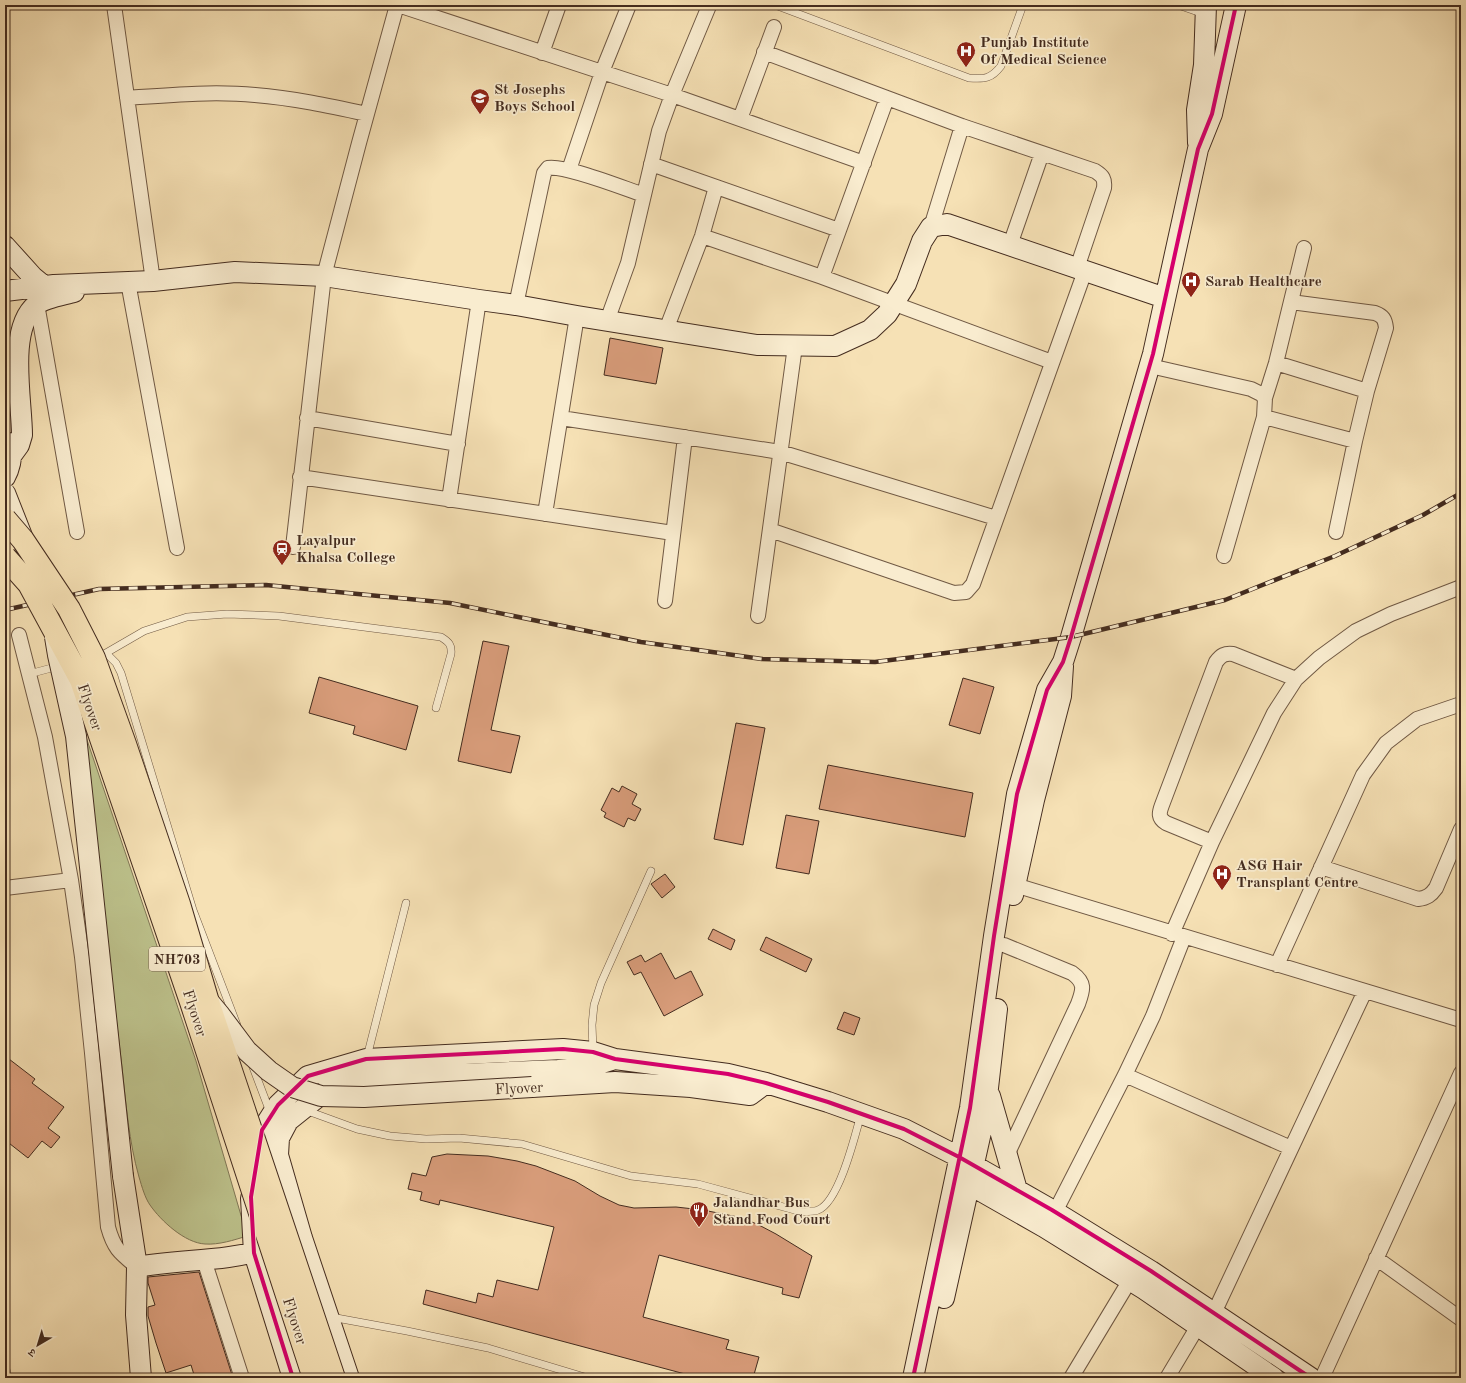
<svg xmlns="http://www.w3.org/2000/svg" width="1466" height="1383" font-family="'Old Standard TT','Noto Serif Devanagari',serif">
	<rect width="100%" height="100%" fill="#f6e1b5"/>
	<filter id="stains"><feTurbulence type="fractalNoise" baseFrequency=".005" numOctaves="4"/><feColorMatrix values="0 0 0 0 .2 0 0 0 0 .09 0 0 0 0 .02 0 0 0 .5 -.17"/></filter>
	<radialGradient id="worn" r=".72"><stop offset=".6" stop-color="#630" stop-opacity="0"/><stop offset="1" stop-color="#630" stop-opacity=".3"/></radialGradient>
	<!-- green -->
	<path fill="#bdc28c" stroke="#807756" d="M85 734 196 1061 247 1236C234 1240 219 1245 205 1244 185 1243 161 1221 150 1205 145 1198 142 1187 139 1177 129 1142 126 1104 122 1067 108 956 97 845 85 734Z"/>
	<!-- building -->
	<path fill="#d99d7b" stroke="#442c1f" d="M610 338 663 348 656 384 604 375Z
		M483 641 509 646 491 730 520 736 511 773 458 761Z
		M319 677 418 706 406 750 353 734 355 726 309 713Z
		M963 678 994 687 980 734 949 725Z
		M736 723 765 728 743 845 714 839Z
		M828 765 973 793 965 837 819 809Z
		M622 786 637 794 632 804 641 809 635 821 628 818 624 827 604 817 606 813 601 810 612 788 619 792Z
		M786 815 819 821 809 874 776 868Z
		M665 874 675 887 662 898 651 884Z
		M713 929 735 940 731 950 708 939Z
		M766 937 812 959 806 972 760 950Z
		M661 953 675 979 691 971 703 995 664 1016 641 972 634 975 627 962 641 955 645 962Z
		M844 1012 860 1018 854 1035 837 1029Z
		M9 1059 35 1079 32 1083 64 1107 48 1128 60 1137 51 1148 42 1141 28 1158 5 1140V1095L10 1089 5 1086V1065Z
		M447 1154 488 1156 517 1161 536 1166 575 1181 600 1196 619 1205 634 1208 676 1207 703 1210 738 1217 757 1224 776 1234 812 1256 799 1298 782 1294 783 1288 659 1255 643 1317 729 1340 726 1349 759 1357 753 1378H700L423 1304 426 1290 476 1303 478 1293 493 1297 497 1280 538 1290 554 1227 440 1200 439 1205 420 1200 422 1192 408 1189 412 1173 426 1176 432 1157Z
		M199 1272 233 1378H195L191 1365 166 1373 156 1343 148 1316V1307L155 1305 148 1283V1277Z"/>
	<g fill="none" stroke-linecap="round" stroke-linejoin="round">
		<!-- lane casing -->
		<g stroke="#705944" stroke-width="8">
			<path id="lane" d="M775 5 969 78C985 79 991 79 1001 66L1023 5
				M1178 5 1204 14
				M106 653 144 631 187 617 227 614 279 616 441 637C449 642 452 645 451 654L436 708
				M96 656 106 653 116 663 121 673 193 910 237 1025
				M29 674 59 666
				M593 1050 592 1025 594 1005 601 983 651 871
				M367 1057 406 903
				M251 1062 270 1112
				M305 1110 357 1129 390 1136 426 1139 459 1138 522 1144 631 1176 698 1184 802 1212C807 1211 814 1212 818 1210 839 1202 855 1136 861 1114
				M331 1317 407 1331 488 1348 588 1378
				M5 1364 8 1378"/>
		</g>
		<!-- street casing -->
		<g stroke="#705944" stroke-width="16">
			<path id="street" d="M114 5 153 281
				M398 5 672 95 864 163
				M764 52 962 126 1095 171C1103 176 1105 179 1104 188L1077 268
				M542 53 559 5
				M127 98C169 95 213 91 255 95 293 98 330 106 367 114
				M740 119 774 27
				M651 164 839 230
				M569 170 602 72 629 5
				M931 227 962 126
				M702 236 822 277 1052 362
				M1010 245 1042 153
				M822 277 887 98
				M128 282 177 548
				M1291 302 1375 313C1383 316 1385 319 1386 328L1367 391 1355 441 1336 532
				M37 304 77 532
				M516 305 544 173 548 168C566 165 623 188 644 195
				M607 321 628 263 659 131 672 95 709 6
				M666 330 702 236 716 187
				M1276 363 1367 391
				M1150 366 1251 389 1261 394 1265 398 1264 417 1224 556
				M1265 398 1276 363 1304 248
				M1264 417 1355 441
				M307 418 458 444
				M561 418 780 452 996 518
				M300 477 673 533
				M449 500 479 300
				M545 514 577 316
				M770 530 954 593 966 592 973 584 1085 271
				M293 547 324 276 359 143 397 5
				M665 601 685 437
				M758 616 795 346
				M19 635 45 737 71 880 82 957 92 1053 108 1227C114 1249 120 1253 137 1267
				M1212 842 1166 823C1158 818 1159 813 1162 805L1216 662C1221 655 1225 653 1233 654L1296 679
				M1321 867 1418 899C1427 898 1431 895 1436 888L1461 829
				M1008 883 1461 1020
				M5 888 71 880
				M1172 934 1212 842 1274 713 1296 679 1319 658 1356 631 1391 614 1461 587
				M1004 945 1072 973C1086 983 1083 990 1078 1004L1007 1155
				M1277 965 1363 775 1386 743 1417 719 1461 704
				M1125 1075 1291 1148
				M1055 1212 1125 1075 1153 1016 1184 937
				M1376 1258 1461 1319
				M204 1260 242 1378
				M1214 1313 1365 991
				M1071 1378 1130 1280
				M1167 1378 1198 1326
				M1322 1378 1461 1073"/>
		</g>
		<!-- secondary casing -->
		<g stroke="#442c1f" stroke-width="22">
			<path id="secondary" d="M1198 143 1197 110 1204 65 1206 5
				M5 246 33 277 44 286
				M5 291 54 285 153 281 235 272 324 276 479 300 516 305 577 316 757 345 835 346 870 330 887 314 906 284 922 241 931 227 947 224 1165 298
				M11 456 19 445 22 435C22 400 7 329 36 305 44 298 64 295 74 292
				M5 477C11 467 12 455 12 443
				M5 493 22 536
				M1013 895 1034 800 1061 696 1063 666
				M532 1087 615 1082 691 1087 750 1095 766 1083
				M990 1096 1017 1190
				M258 1157 262 1130 271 1116 278 1105 308 1076 366 1059 563 1049 593 1052 615 1059 728 1074 766 1083 828 1102 904 1129 959 1157 1052 1210 1151 1271 1311 1378
				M123 1176 137 1267
				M958 1178 1044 1227 1144 1289 1274 1378
				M251 1198 254 1253 293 1378
				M944 1298 985 1114 997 1009
				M141 1378 136 1315 137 1267C180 1259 224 1262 266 1249
				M349 1378 302 1238 278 1155 279 1138 288 1121 333 1085 369 1078 558 1070 586 1068 615 1059
				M913 1378 970 1108 994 936 1017 794 1047 690 1063 662 1071 637 1153 354 1198 149 1212 114 1236 5"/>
		</g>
		<!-- lane -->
		<use href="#lane" stroke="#f9eccf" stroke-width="7"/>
		<!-- street -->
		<use href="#street" stroke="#f9eccf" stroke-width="14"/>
		<!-- secondary -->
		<use href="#secondary" stroke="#f9eccf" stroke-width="20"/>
		<!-- rail casing -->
		<g stroke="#442c1f" stroke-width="4.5">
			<path id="rail" d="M5 610 99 589 266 585 450 603 641 642 762 659 875 662 1071 637 1225 600 1335 556 1423 515 1461 493"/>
		</g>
		<!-- rail -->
		<use href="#rail" stroke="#f9eccf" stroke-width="3" stroke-dasharray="9" stroke-linecap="butt"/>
		<!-- secondary-bridge casing -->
		<g stroke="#442c1f" stroke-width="22" stroke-linecap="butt">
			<path id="secondary-bridge" d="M55 637 58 655 76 736 123 1176
				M210 1003 220 1015 247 1051 269 1071 292 1087 321 1096 364 1097 532 1087"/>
		</g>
		<!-- highway-bridge casing -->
		<g stroke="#442c1f" stroke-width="24" stroke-linecap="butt">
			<path id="highway-bridge" d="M5 519 23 540 69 609 94 658 125 744 179 904 208 1002 334 1378
				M5 557 29 584 81 680 191 1002 314 1378"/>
		</g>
		<!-- secondary-bridge -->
		<use href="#secondary-bridge" stroke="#f9eccf" stroke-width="20"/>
		<!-- highway-bridge -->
		<use href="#highway-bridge" stroke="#f6e1b5" stroke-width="22"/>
		<!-- cycleway casing -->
		<g stroke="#f9eccf" stroke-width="6">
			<path id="cycleway" d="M293 1378 254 1253 251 1197 262 1130 278 1105 308 1076 366 1059 563 1049 593 1052 615 1059 728 1074 766 1083 828 1102 904 1129 959 1157 1052 1210 1151 1271 1311 1378
				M913 1378 970 1108 994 936 1017 794 1047 690 1063 662 1071 637 1153 354 1198 149 1212 114 1236 5"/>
		</g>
		<!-- cycleway -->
		<use href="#cycleway" stroke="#d6006c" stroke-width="4"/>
	</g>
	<!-- icons -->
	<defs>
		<g id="hospital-pin" transform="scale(1)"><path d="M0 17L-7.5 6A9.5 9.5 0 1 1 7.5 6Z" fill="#8f2418" stroke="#f9eccf"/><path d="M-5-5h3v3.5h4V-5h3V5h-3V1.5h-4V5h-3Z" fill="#fff"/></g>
		<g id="school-pin" transform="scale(1)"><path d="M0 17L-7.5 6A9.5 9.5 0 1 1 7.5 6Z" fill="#8f2418" stroke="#f9eccf"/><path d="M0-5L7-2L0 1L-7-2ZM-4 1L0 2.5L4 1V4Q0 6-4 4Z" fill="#fff"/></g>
		<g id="station-pin" transform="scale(1)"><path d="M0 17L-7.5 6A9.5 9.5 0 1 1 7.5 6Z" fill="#8f2418" stroke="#f9eccf"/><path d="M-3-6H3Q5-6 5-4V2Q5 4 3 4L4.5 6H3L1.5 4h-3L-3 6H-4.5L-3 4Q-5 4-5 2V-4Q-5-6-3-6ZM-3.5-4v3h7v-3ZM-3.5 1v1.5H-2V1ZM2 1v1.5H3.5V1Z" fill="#fff"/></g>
		<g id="restaurant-pin" transform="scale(1)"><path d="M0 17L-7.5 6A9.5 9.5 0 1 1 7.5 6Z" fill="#8f2418" stroke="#f9eccf"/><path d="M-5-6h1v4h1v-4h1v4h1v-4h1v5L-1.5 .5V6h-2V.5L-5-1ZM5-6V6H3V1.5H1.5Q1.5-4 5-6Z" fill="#fff"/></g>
	</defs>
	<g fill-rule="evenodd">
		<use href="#hospital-pin" x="966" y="51"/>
		<use href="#school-pin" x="480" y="98"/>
		<use href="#hospital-pin" x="1191" y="281"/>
		<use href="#station-pin" x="282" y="549"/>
		<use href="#hospital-pin" x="1222" y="874"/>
		<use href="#restaurant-pin" x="699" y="1211"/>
	</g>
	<g text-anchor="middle" stroke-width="3.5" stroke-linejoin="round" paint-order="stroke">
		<!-- shield labels -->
		<rect fill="#f9eccf" stroke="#7a6654" stroke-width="1" x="149" y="947" width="56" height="24" rx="3"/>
		<g font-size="14" font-weight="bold" fill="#442c1f">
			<text x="177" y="964">NH703</text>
		</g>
		<!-- poi labels -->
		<g font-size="15" font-weight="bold" fill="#442c1f" stroke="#f9eccf" text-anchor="start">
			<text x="980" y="47">Punjab Institute<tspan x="980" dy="17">Of Medical Science</tspan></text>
			<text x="494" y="94">St Josephs<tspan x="494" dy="17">Boys School</tspan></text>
			<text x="1205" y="286">Sarab Healthcare</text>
			<text x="296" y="545">Layalpur<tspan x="296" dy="17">Khalsa College</tspan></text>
			<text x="1236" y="870">ASG Hair<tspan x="1236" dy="17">Transplant Centre</tspan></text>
			<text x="713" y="1207">Jalandhar Bus<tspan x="713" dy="17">Stand Food Court</tspan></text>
		</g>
		<!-- street labels -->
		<g font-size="15" fill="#442c1f" stroke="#f9eccf">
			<text transform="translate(90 707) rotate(71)" y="5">Flyover</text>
			<text transform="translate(195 1013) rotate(72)" y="5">Flyover</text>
			<text transform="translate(519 1088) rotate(-3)" y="5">Flyover</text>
			<text transform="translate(295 1321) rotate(72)" y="5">Flyover</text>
		</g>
	</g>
	<!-- margin -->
	<rect width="1466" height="1383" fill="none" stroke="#f6e1b5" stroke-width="20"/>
	<rect x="6" y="6" width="1454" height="1371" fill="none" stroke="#442c1f" stroke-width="2"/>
	<rect x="10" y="10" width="1446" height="1363" fill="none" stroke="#442c1f"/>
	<!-- north arrow -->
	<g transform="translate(38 1345) rotate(218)" stroke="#f9eccf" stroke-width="3" paint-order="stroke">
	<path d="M0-3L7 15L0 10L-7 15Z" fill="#442c1f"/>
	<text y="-6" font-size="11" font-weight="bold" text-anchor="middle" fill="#442c1f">उ</text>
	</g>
	<rect width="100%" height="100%" filter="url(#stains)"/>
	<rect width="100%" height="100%" fill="url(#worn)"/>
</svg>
